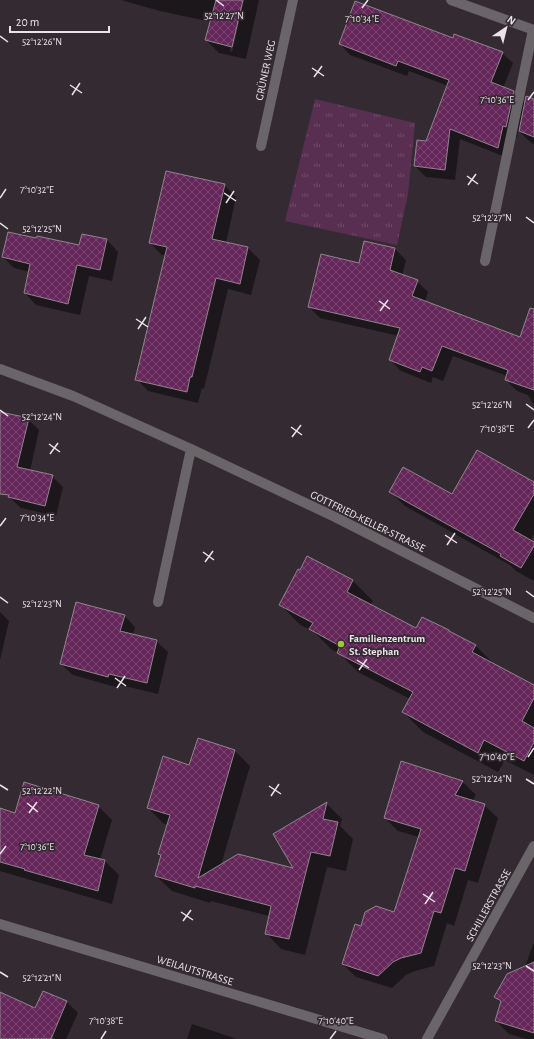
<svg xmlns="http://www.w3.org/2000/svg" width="534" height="1039" font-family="'Alegreya Sans',sans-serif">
	<defs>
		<pattern id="park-tufts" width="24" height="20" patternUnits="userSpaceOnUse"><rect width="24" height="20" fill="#582f50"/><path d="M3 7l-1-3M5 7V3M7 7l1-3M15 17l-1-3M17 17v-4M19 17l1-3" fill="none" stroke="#704d69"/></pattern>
		<pattern id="building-cross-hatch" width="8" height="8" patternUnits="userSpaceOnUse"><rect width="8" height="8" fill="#65265a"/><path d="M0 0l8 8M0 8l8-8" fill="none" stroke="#7b4572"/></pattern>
	</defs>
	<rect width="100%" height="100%" fill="#342b32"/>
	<!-- park -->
	<path fill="url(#park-tufts)" d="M315 99 415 123 408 194 397 245 285 221Z"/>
	<!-- shadow -->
	<path fill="#0007" d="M121 0H242L230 51 232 52 244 0H259L246 59 219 53 206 40 211 22 160 11Z
		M453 39 502 53 513 63 503 88 513 92 525 104 534 101V144L531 143 518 130 517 137 513 136 508 158 460 139 455 180 426 177 415 166 427 142 448 86 409 71 407 76 350 55 340 44Z
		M224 185 236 197 226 243 248 248 260 260 251 295 228 289 204 389 202 388 198 403 148 391 137 379 166 255H162L150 243Z
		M37 239 80 247 107 240 118 252 112 281 89 276 80 315 36 305 25 293 30 272 14 268 3 257Z
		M395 249 406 260 402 276 417 281 428 292 425 302 521 338 534 333V405L532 402 528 395 517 391 506 380 507 376 453 356 443 381 433 377 431 383 401 371 390 360 399 336 320 318 309 307 359 264Z
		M0 413 28 419 39 430 30 471 52 476 63 487 56 516 21 508 9 497 10 493 0 490Z
		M534 483V534L530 541 534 543V581L516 571 510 565 405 506 390 492 452 495Z
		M353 581 373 601 370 605 416 629 451 633 476 646 495 665 534 686V775L505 760 498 772 423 732 403 712 410 699 358 672 340 654 331 649 313 631 300 625 281 605Z
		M0 612 9 621 0 660Z
		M124 615 135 627 133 635 156 641 168 652 158 694 120 685 119 688 73 675 61 664Z
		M235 751 250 766 221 865 295 869 326 803 342 819 340 826 353 839 346 871 327 867 305 955 281 949 266 933 269 916 211 901 210 903 172 891 156 876 162 856 168 825 164 824 148 808 190 766Z
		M402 762 463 782 476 795 472 802 484 805 498 818 478 883 468 880 454 926 447 923 434 966 415 971 406 975 392 988 356 977 343 964 361 927 395 913 419 837 398 831 385 818Z
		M98 806 112 820 100 860 105 861 119 875 112 904 0 871V809L16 814Z
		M533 944H534V1039H526L509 1034 496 1021 501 1003 495 997 525 967Z
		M43 992 67 1002 78 1013 66 1039H56L43 1033 40 1039H0V993L36 1009Z
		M192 1024 237 1039H187Z"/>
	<!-- building -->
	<path fill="url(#building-cross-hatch)" stroke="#90858d" d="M216 0H243L232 47 205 40Z
		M355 1 453 38 454 34 503 52 491 82 514 91 506 127 503 126 498 148 450 129 445 170 414 166 417 140 426 141 449 80 398 61 396 66 339 44Z
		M526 96 534 99V137L519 131Z
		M166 171 225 184 212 239 248 247 240 284 216 278 192 377H190L187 392 135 380 167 247 149 243Z
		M8 232 36 238 37 236 79 245 82 234 107 239 100 270 77 265 68 304 24 293 30 264 2 257Z
		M364 241 395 248 390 270 418 280 412 296 520 337 530 308 534 309V390L505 380 508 370 442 346 432 371 422 367 420 372 389 360 400 328 308 307 321 254 359 263Z
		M0 412 29 418 17 467 53 475 45 506 8 497 9 495 0 494Z
		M477 450 534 482V494L513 530 534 542V546L521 568 500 556 501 554 389 492 403 467 452 494Z
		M307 556 353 580 347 592 416 628 422 617 449 630V631L476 645 472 652 534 685V698L522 721 534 728V742L524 761 484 740 478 753 402 712 413 692 337 653 340 646 309 629 313 623 279 605 298 569 300 570Z
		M76 602 125 615 120 631 157 640 147 683 109 674 108 677 60 664Z
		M198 738 235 750 198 878 238 854 293 868 273 834 327 802 323 819 338 822 330 856 311 852 289 939 265 934 271 906 195 886V888L155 876 161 855 158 854 170 815 147 808 163 756 189 765Z
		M401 761 463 781 455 795 485 804 465 871 455 868 441 913 434 911 421 953 401 958 393 962 378 976 342 964 355 924 361 926 365 912 376 906 394 912 421 829 384 818Z
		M24 782 99 805 84 855 105 860 98 891 24 870 25 869 0 862V808L15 813Z
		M534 962V1033L495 1021 501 1001 494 997 507 974Z
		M43 991 67 1001 51 1039H0V992L35 1008Z"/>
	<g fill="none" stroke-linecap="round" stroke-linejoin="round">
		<!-- lane -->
		<path stroke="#6a6569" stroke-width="10" d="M485 261 533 30"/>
		<!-- street -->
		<path stroke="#6a6569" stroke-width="10" d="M451 0 534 30
			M261 146 293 0
			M0 369 73 396 191 449 335 517 534 618
			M158 602 191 449
			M0 924 383 1039
			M427 1039 534 846"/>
	</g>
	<!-- ticks -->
	<path fill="none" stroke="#eae4e8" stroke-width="1.5" d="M216 0 224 6M362 8 368 0M0 36 8 42M312 68 324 76M314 77 322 66M70 85 82 93M72 95 80 83M528 100 534 92M467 176 478 184M468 185 476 174M224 193 236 201M0 198 6 189M226 203 234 191M526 217 534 223M0 223 8 229M379 301 390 309M380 311 388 300M136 319 148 327M138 329 146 317M526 404 534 410M0 410 8 416M291 427 302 435M528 428 534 420M292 437 301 425M49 444 60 452M50 454 58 443M0 526 6 518M445 535 457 543M447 545 455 533M203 552 214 560M205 562 213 551M526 591 534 597M0 597 8 603M357 660 369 668M359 670 367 659M115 678 126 686M117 688 125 676M528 757 534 748M526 779 534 784M0 785 8 790M269 786 281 794M271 796 279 784M27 803 38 812M29 813 37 802M0 854 6 846M423 894 435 902M425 904 433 892M181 912 193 920M183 921 191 910M526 966 534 971M0 972 8 977M101 1039 106 1031M330 1039 336 1031"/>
	<!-- markers -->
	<circle fill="#9eca2e" stroke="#342b32" stroke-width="1.5" cx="341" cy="644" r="4"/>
	<g text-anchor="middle" stroke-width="3.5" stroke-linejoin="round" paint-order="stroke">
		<!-- street labels -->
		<g font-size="11" fill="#eae4e8" stroke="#342b32">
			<text transform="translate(265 70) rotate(-78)" y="4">GRÜNER WEG</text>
			<text transform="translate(368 521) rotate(26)" y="4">GOTTFRIED-KELLER-STRASSE</text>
			<text transform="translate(488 905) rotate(-61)" y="4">SCHILLERSTRASSE</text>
			<text transform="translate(195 970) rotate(17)" y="4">WEILAUTSTRASSE</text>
		</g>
		<!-- poi labels -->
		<g font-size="11" font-weight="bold" fill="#eae4e8" stroke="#342b32" text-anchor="start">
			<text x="349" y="642">Familienzentrum<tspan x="349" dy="13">St. Stephan</tspan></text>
		</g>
	</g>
	<g font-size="10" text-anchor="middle" fill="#eae4e8" stroke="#342b32" stroke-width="3.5" stroke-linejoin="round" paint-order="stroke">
		<text x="224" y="19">52°12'27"N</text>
		<text x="362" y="22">7°10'34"E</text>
		<text x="42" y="45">52°12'26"N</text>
		<text x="497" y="103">7°10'36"E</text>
		<text x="37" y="193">7°10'32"E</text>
		<text x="492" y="221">52°12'27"N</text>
		<text x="42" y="232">52°12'25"N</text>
		<text x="492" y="408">52°12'26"N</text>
		<text x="42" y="420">52°12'24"N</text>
		<text x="497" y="432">7°10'38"E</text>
		<text x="37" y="521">7°10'34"E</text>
		<text x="492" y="595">52°12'25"N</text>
		<text x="42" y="607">52°12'23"N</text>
		<text x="497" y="760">7°10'40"E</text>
		<text x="492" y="782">52°12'24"N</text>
		<text x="42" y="794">52°12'22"N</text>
		<text x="37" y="850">7°10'36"E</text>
		<text x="492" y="969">52°12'23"N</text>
		<text x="42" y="981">52°12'21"N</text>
		<text x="106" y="1024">7°10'38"E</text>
		<text x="336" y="1024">7°10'40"E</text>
	</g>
	<!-- north arrow -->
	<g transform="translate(506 28) rotate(35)" stroke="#342b32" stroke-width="3" paint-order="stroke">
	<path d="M0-3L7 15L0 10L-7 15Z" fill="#eae4e8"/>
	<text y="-6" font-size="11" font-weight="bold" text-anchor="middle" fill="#eae4e8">N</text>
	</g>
	<!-- scale -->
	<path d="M10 26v6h99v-6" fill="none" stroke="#eae4e8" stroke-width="2"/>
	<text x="16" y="26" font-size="12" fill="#eae4e8" stroke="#342b32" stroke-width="3" paint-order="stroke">20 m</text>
</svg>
